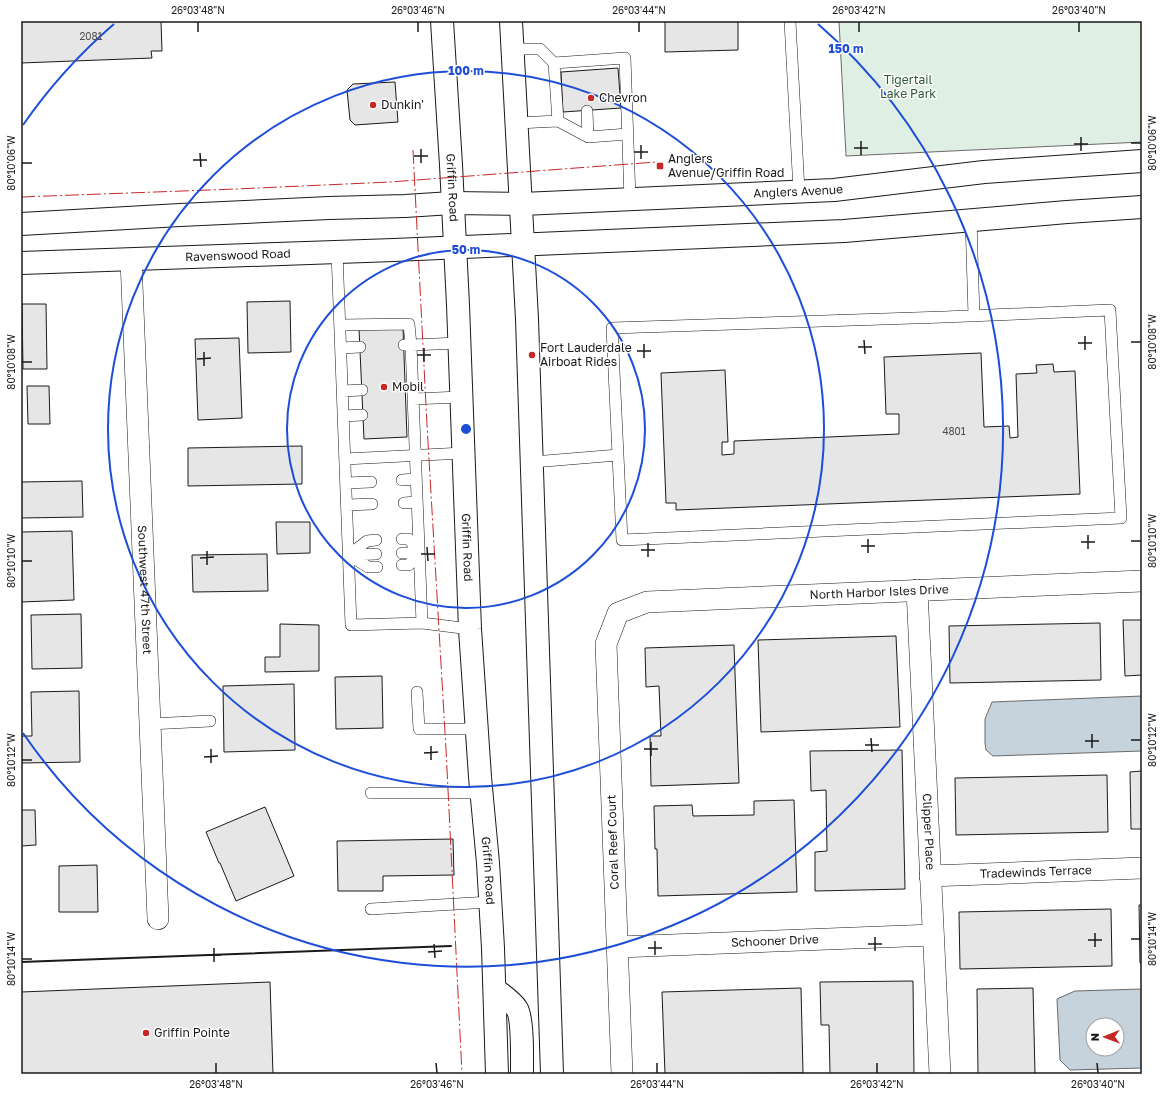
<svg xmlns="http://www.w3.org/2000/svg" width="1163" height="1095" font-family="'Golos Text',sans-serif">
	<rect width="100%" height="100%" fill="#fff"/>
	<!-- green -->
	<path fill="#e0efe3" stroke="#6a6a6a" d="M839 21H1142V142L846 156Z"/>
	<!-- water -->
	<path fill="#c6d2dc" stroke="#6a6a6a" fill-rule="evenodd" d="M1142 696V751L993 756 986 750 985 743V719L992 702Z
		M1142 989V1068L1070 1070 1060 1060 1057 999 1075 991ZM1093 1025H1117V1049H1093Z"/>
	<!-- building -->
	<path fill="#e6e6e6" stroke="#1a1a1a" d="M21 21H161L162 51H151L152 58 21 63Z
		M665 21H738V50L665 52Z
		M618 68 621 108 563 112 561 72Z
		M395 82 398 122 355 125 350 120 347 90 353 84Z
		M290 301 291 352 248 353 247 302Z
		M22 304H46L47 369H23Z
		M403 328 407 437 364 439 359 329Z
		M239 338 242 418 198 420 195 339Z
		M981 353 984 427 1009 426 1010 438 1018 437 1016 374 1037 373 1036 365 1053 364 1054 372 1075 371 1080 494 676 510V503H666L661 373 725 370 728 442H722V455L734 454V441L899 434V414H886L884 357Z
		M27 386H49L50 424H28Z
		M302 446V484L188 486V448Z
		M82 481 83 517 21 518V482Z
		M276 522H310V553L277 554Z
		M72 531 74 600 21 602V532Z
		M267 554 268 591 193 592 192 555Z
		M81 614 82 668 32 669 31 615Z
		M1123 620H1142V675L1125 676Z
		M1100 623 1101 680 950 683 949 626Z
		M280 624 319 625V671L265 672V657H280Z
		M896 636 900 727 761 732 758 640Z
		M734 645 739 783 651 786 650 736H661L659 686 646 687 645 648Z
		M382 676 383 728 336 729 335 677Z
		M294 684 295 750 224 752 223 686Z
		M79 691 80 762 21 763V736H32L31 692Z
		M902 750 905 889 815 891V852L827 851 826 790 811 791 810 751Z
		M1142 771V829H1131L1130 772Z
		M1107 775 1108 832 956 835 955 778Z
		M794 800 797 892 658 896 657 849H655L654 806 692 805 693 816 754 815V801Z
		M265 807 294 876 236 901 220 863H219L206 832Z
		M21 810H35L36 845 21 846Z
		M453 839 454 875 383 876V891H338L337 841Z
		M97 865 98 912H59V866Z
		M1139 905H1142V963H1140Z
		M1111 909 1112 966 960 969 959 912Z
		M913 981 914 1074H830L829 1025H821L820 982Z
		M270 982 273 1074H21V992Z
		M801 988 803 1073 665 1074 662 992Z
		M1033 988 1035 1074H978L977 989Z"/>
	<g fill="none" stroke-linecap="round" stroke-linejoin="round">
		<!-- lane casing -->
		<g stroke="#1a1a1a" stroke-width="12">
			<path id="lane" d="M790 21 799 191
				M513 49H540L554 63
				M587 111 588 137
				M558 121 588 137 628 134
				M518 123 558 121 554 63 625 58 630 199
				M971 220 974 316
				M337 252 351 625 422 623 470 629
				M1110 310 1121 518 622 540 612 328 944 317Z
				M340 325 409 324 411 345 459 343
				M404 345H411L422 623
				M341 348 360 347
				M343 391 362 390
				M413 399 460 397
				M343 416 362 415
				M345 459 463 453
				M533 462 618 455
				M402 480 415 479
				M346 483 371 482
				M404 503 416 502
				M347 505 372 504
				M402 539H409L418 552
				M402 553H418
				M349 555 367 541 376 540
				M349 555 368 567H377
				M349 555 376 554
				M402 565H409L418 553
				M417 692 419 729H477
				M150 724 210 721
				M371 793H482
				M371 909 490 902"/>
		</g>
		<!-- street casing -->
		<g stroke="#1a1a1a" stroke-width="22">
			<g id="street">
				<path id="s1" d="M131 260 158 919"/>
				<path id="s2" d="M917 590 940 1074"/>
				<path id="s3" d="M930 876 1142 868"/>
				<path id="s4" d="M618 947 933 935"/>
				<path id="s5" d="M622 1074 606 644 618 613 647 602 1142 581"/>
			</g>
		</g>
		<!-- secondary casing -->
		<g stroke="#1a1a1a" stroke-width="24">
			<g id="secondary">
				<path id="s6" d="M21 224 180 215 329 208 405 206 452 203 522 204 834 190 984 172 1142 161"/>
				<path id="s7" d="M21 263 394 250 844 231 1067 212 1142 207"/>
			</g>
		</g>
		<!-- primary casing -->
		<g stroke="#1a1a1a" stroke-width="24">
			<g id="primary">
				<path id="s8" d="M442 21 451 165 458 305 470 629 480 777 488 863 493 948 497 1074"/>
				<path d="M511 21 527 319 552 1074"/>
				<path d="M495 989C502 995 512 1001 517 1009 523 1019 522 1061 522 1074"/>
			</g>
		</g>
		<!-- lane -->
		<use href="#lane" stroke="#fff" stroke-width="11"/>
		<!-- street -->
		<use href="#street" stroke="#fff" stroke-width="21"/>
		<!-- secondary -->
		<use href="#secondary" stroke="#fff" stroke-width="22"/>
		<!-- primary -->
		<use href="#primary" stroke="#fff" stroke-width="22"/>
		<!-- wall -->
		<path stroke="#1a1a1a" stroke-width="2" d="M21 962 451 946"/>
		<!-- power -->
		<path stroke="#c62828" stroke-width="1" stroke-dasharray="14 3 2 3" stroke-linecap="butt" d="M413 150 427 425 446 749 462 1074
			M21 197 236 189 390 182 656 162"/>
	</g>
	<!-- ticks -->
	<path fill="none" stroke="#1a1a1a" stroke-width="1.5" d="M198 22V32M418 22V32M639 22V32M859 22V32M1079 22V32M1081 137V151M861 141V155M1131 143H1141M1074 144H1088M641 145V159M854 148H868M421 149V163M634 152H648M200 153 201 167M414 156H428M193 160H207M22 163H32M1085 336V350M864 340 865 354M1131 342H1141M1078 343H1092M644 344V358M858 347H872M424 348V362M637 351H651M204 352V366M417 355H431M197 359 211 358M22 362H32M1088 535V549M868 539V553M1131 541H1141M1081 542H1095M648 543V557M861 546H875M427 547 428 561M641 550H655M207 551V565M421 554H435M200 558 214 557M22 561H32M1092 734V748M871 738 872 752M1131 740H1141M1085 741H1099M651 742V756M865 745H879M431 746V760M211 749V763M644 749H658M424 753 438 752M204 757 218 756M22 760H32M1095 933V947M875 937V951M1131 939H1141M1088 940H1102M655 941V955M434 944 435 958M868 944H882M214 948V962M648 948H662M428 952 442 951M207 955H221M22 959H32M216 1063V1073M436 1063 437 1073M657 1063V1073M877 1063V1073M1097 1063 1098 1073"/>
	<!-- distance rings -->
	<g fill="none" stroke="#1d4ed8" stroke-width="2">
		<circle cx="466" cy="429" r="179"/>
		<circle cx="466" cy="429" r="358"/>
		<path d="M23 125A537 537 0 0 1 114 24M818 24A537 537 0 1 1 23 733"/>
	</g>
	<!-- markers -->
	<g fill="#c62828" stroke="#fff" stroke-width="1.5">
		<circle cx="591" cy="98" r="4"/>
		<circle cx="373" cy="105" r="4"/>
		<rect x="656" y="162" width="8" height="8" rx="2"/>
		<circle cx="532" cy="355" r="4"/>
		<circle cx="384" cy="387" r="4"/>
		<circle cx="146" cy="1033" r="4"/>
	</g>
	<g text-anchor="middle" stroke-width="3" stroke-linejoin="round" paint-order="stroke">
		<!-- number labels -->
		<g font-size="10" fill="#4d4d4d">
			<text x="91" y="40">2081</text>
			<text x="954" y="435">4801</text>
		</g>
		<!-- park labels -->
		<g font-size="12" fill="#2b5a34" stroke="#fff">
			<text x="908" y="84">Tigertail<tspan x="908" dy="14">Lake Park</tspan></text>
		</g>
		<!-- poi labels -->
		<g font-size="12" fill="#1a1a1a" stroke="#fff" text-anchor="start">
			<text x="599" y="102">Chevron</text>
			<text x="381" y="109">Dunkin'</text>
			<text x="668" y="163">Anglers<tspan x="668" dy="14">Avenue/Griffin Road</tspan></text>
			<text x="540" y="352">Fort Lauderdale<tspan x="540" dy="14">Airboat Rides</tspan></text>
			<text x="392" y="391">Mobil</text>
			<text x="154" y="1037">Griffin Pointe</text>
		</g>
		<!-- street labels -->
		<g font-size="12" fill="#1a1a1a" stroke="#fff">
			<text dy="4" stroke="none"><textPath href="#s8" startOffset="167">Griffin Road</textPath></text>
			<text dy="4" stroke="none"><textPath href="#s6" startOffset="778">Anglers Avenue</textPath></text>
			<text dy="4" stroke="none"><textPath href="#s7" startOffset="217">Ravenswood Road</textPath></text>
			<text dy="4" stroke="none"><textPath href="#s8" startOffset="527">Griffin Road</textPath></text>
			<text dy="4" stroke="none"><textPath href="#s1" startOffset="330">Southwest 47th Street</textPath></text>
			<text dy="4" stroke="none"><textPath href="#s5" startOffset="727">North Harbor Isles Drive</textPath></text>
			<text dy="4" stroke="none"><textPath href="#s2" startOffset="242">Clipper Place</textPath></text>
			<text transform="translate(613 842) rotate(-92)" y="4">Coral Reef Court</text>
			<text dy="4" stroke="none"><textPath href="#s8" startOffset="851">Griffin Road</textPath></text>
			<text dy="4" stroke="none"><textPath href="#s3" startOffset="106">Tradewinds Terrace</textPath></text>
			<text dy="4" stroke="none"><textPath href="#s4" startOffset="157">Schooner Drive</textPath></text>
		</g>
	</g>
	<circle cx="466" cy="429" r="6" fill="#1d4ed8" stroke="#fff" stroke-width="2"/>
	<g font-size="12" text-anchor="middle" font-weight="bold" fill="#1d4ed8" stroke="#fff" stroke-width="3" stroke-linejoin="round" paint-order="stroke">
		<text x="846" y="53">150 m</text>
		<text x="466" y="75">100 m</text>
		<text x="466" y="254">50 m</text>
	</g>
	<!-- border -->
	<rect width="1163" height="1095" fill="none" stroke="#ffffff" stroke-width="44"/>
	<!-- north arrow -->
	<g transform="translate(1105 1037) rotate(269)"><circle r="19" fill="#ffffff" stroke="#a3a3a3"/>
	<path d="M0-3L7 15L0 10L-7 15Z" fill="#c62828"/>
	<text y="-6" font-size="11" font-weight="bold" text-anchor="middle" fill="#1a1a1a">N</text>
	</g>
	<rect x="22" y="22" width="1119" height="1051" fill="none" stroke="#1a1a1a" stroke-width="1.5"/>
	<g font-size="10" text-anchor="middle" fill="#1a1a1a">
		<text x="198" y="14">26°03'48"N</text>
		<text x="418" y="14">26°03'46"N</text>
		<text x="639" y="14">26°03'44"N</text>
		<text x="859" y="14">26°03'42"N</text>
		<text x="1079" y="14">26°03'40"N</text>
		<text transform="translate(1152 143) rotate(-90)" y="4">80°10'06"W</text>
		<text transform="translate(11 163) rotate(-90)" y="4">80°10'06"W</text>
		<text transform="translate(1152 342) rotate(-90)" y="4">80°10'08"W</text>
		<text transform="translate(11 362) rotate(-90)" y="4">80°10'08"W</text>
		<text transform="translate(1152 541) rotate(-90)" y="4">80°10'10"W</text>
		<text transform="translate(11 561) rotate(-90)" y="4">80°10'10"W</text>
		<text transform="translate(1152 740) rotate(-90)" y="4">80°10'12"W</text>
		<text transform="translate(11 760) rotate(-90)" y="4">80°10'12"W</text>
		<text transform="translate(1152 939) rotate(-90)" y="4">80°10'14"W</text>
		<text transform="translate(11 959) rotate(-90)" y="4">80°10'14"W</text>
		<text x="216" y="1088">26°03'48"N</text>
		<text x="437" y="1088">26°03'46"N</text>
		<text x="657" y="1088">26°03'44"N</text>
		<text x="877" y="1088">26°03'42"N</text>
		<text x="1098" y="1088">26°03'40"N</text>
	</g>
</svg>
